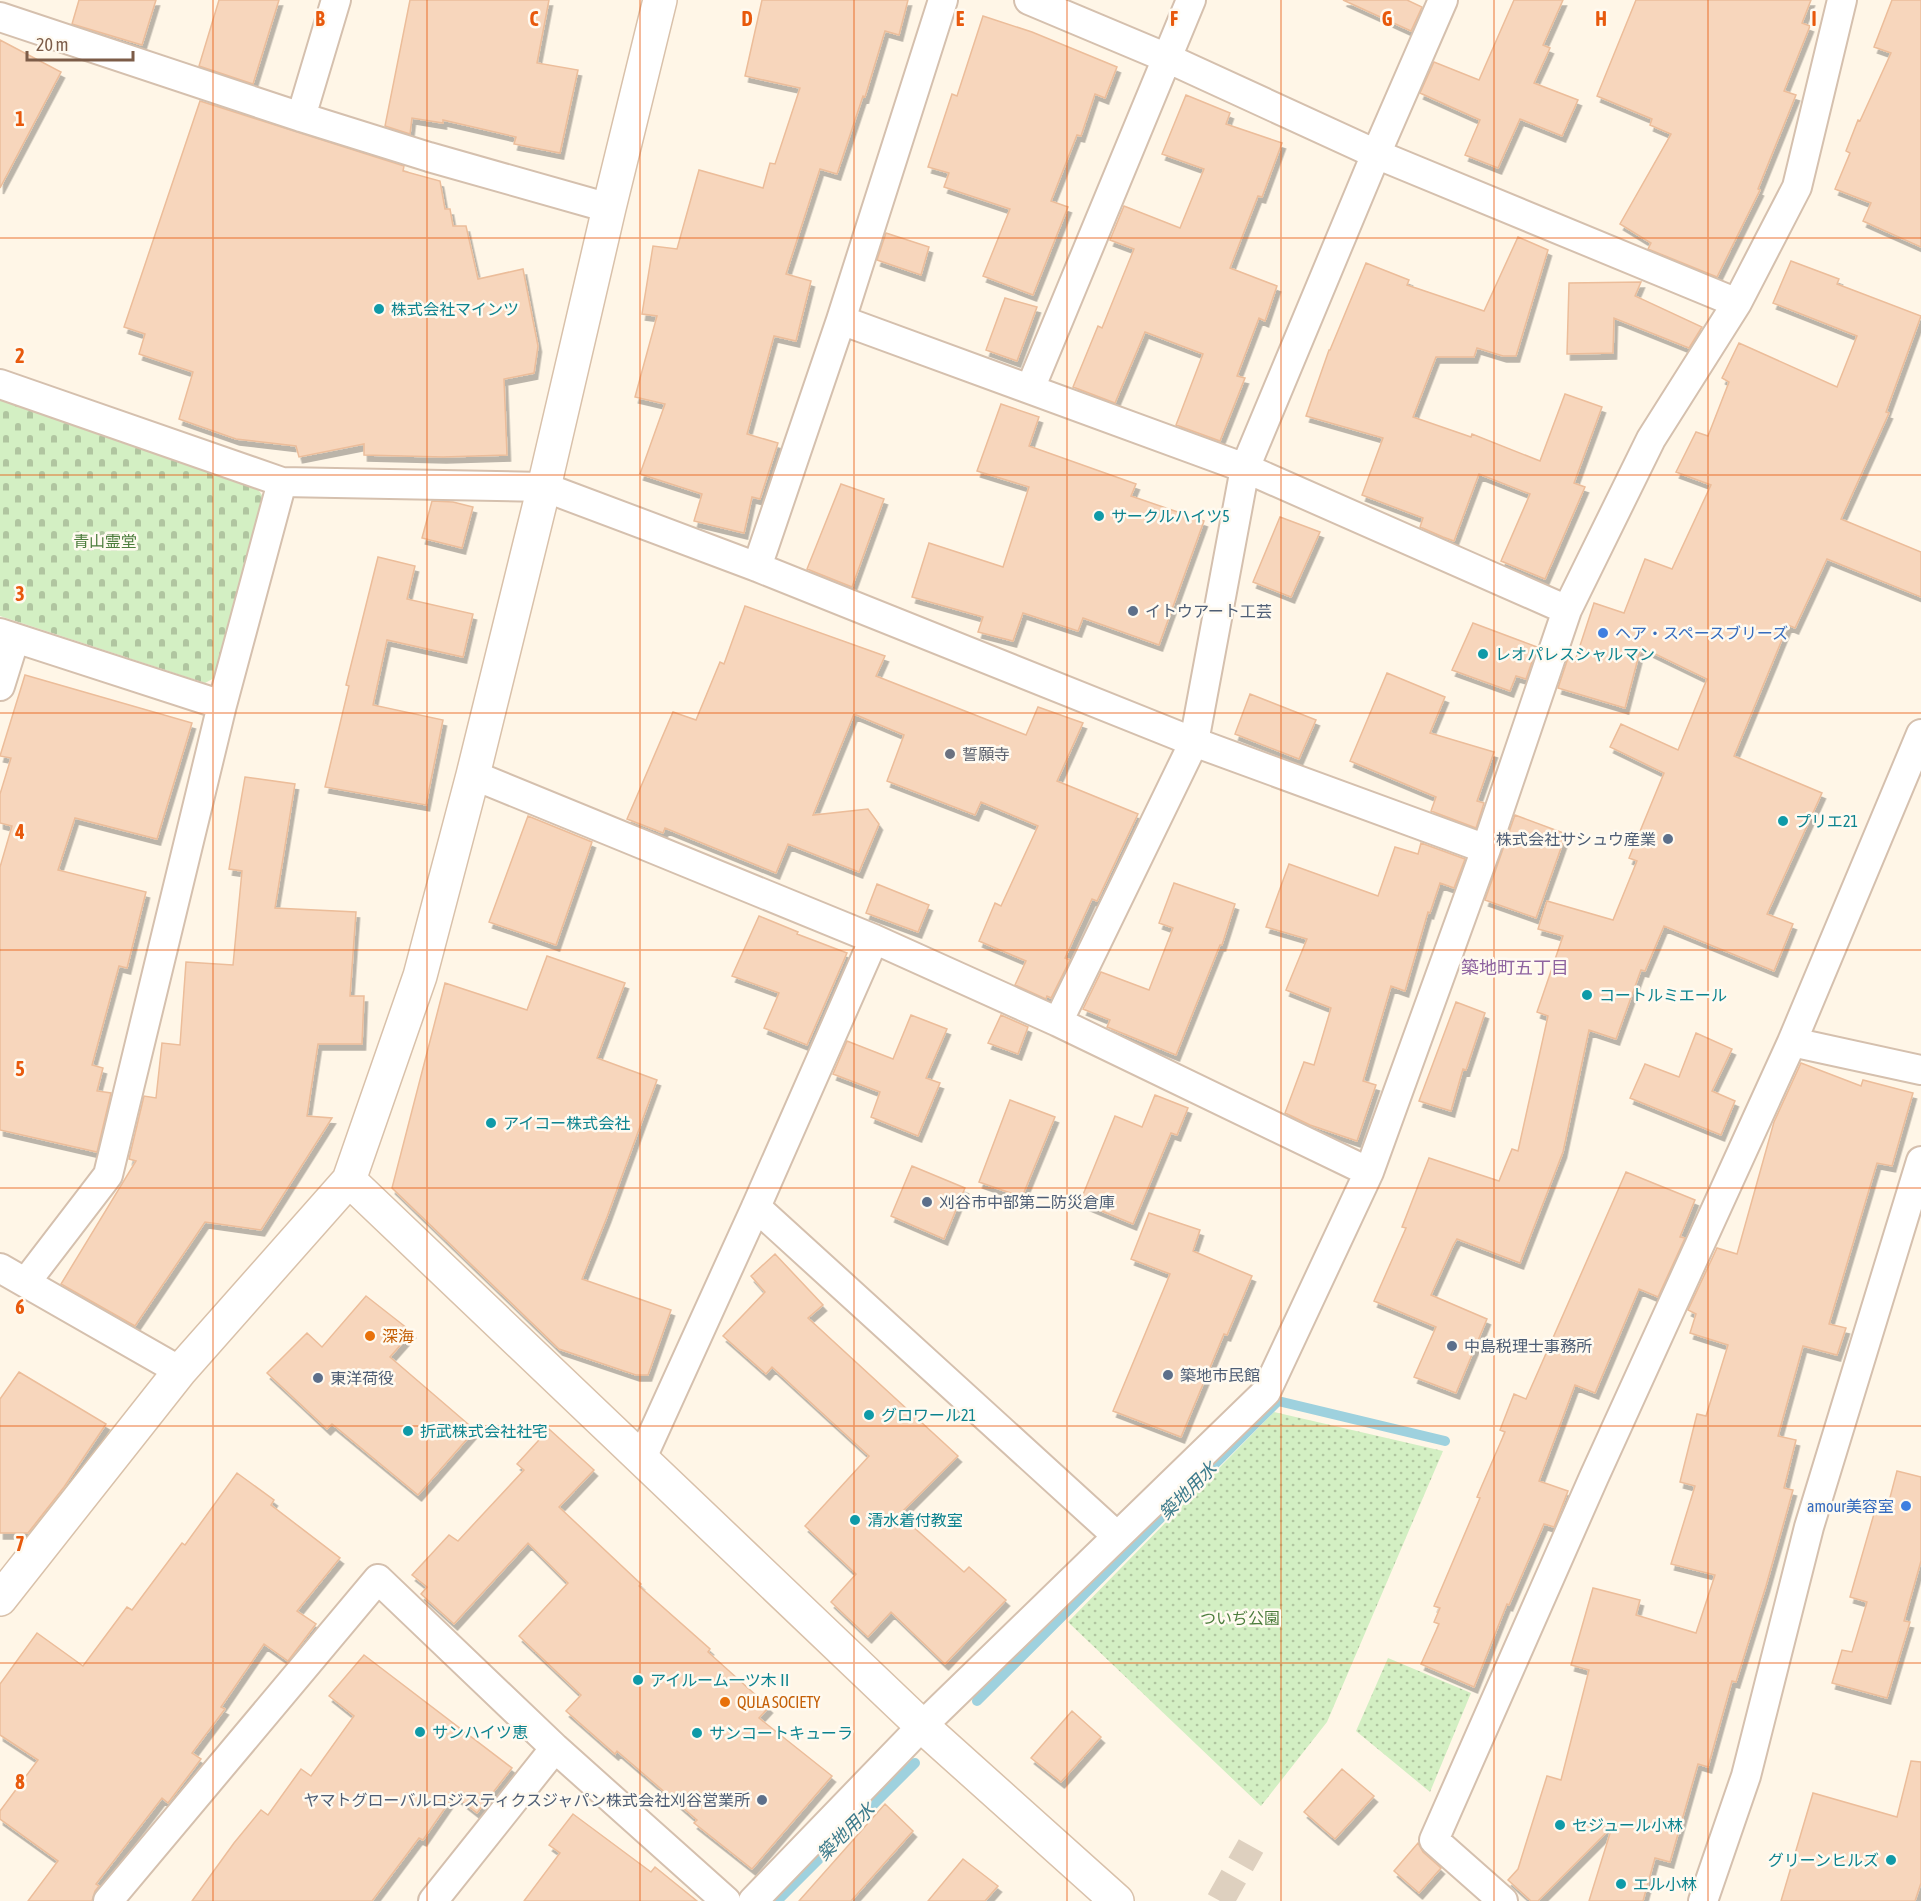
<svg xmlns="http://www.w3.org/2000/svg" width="1921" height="1901" font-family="'Asap Condensed','Noto Sans JP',sans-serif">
	<defs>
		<pattern id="grass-dots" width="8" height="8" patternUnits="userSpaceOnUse" patternTransform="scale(1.5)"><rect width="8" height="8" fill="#d3efc3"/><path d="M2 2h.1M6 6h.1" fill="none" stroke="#b0c5a0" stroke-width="1.8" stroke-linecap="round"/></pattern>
		<pattern id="cemetery-stones" width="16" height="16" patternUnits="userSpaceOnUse" patternTransform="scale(1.5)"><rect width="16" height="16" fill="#d3efc3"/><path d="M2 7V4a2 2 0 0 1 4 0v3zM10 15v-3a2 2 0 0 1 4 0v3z" fill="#b0c5a0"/></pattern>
		<filter id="shadow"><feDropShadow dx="3.5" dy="6" stdDeviation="0" flood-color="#0004"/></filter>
	</defs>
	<rect width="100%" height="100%" fill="#fff6e7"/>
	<!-- grass -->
	<path fill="url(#grass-dots)" d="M1274 1412 1443 1451 1327 1722 1261 1806 1068 1622Z
		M1388 1658 1471 1693 1430 1792 1356 1731Z"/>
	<!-- cemetery -->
	<path fill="url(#cemetery-stones)" d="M0 398 254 483 265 500 218 676 205 683 0 616Z"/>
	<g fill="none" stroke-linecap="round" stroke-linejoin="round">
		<!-- stream -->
		<path stroke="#9ed1de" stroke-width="10" d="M977 1701 1278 1401 1445 1441
			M777 1901 915 1763"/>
	</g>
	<!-- building -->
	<path fill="#f7d6bc" stroke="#ecbd9a" stroke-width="1.5" filter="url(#shadow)" d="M79 0H156L142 45 72 24Z
		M219 0H279L253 84 199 66Z
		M410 0H549L537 63 578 70 560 153 514 144 516 137 443 120V123L412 118 410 134 385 126Z
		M762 0H908L899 35 885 31 865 97 863 96 837 174 820 169 786 274 811 281 796 341 774 336 747 434 778 443 760 499 752 497 744 533 694 521 702 494 640 474 665 404 635 397 657 316 642 314 653 246 677 249 699 170 763 188 770 163 775 164 800 88 745 76Z
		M1343 0H1407L1422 7 1411 31Z
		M1514 0H1563L1543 45 1550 48 1534 83 1578 100 1562 136 1520 119 1498 168 1465 155 1480 120 1420 93 1434 62 1479 80Z
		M1636 0H1811L1802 23 1810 26 1784 91 1796 95 1758 189 1760 190 1717 277 1648 249 1651 243 1620 224 1671 134 1650 125 1652 119 1597 96Z
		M1892 0H1921V247L1863 221 1871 203 1835 189 1850 153 1846 151 1858 120 1860 121 1891 53 1874 47Z
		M983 16 1032 32 1117 67 1105 98 1095 94 1081 136 1077 135 1051 201 1068 207 1033 295 983 276 1010 209 944 187 949 173 928 167 952 94 957 96Z
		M0 40 61 72 0 188Z
		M1186 95 1230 113 1226 124 1282 143 1262 197 1258 196 1230 268 1277 286 1265 321 1259 318 1237 376 1245 378 1220 441 1176 425 1203 354 1145 332 1115 403 1073 387 1098 326 1102 328 1134 249 1110 240 1124 206 1180 228 1204 169 1162 154Z
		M200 101 404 166 403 171 440 181 445 209H450L453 226H466L478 279 523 269 538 346 534 373 504 379 507 455 443 457 364 455V444L299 457 296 446 236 439 179 419 193 372 139 354 145 334 124 327Z
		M886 233 929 247 921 275 877 260Z
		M1518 237 1548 250 1516 356H1503L1477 348 1474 357H1436L1413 417 1471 437 1472 434 1540 461 1565 394 1602 407 1574 483 1585 487 1545 579 1501 561 1530 494 1479 474 1454 541 1443 537 1420 527 1423 518 1362 495 1383 438 1306 416 1329 350H1330L1366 263 1409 280 1407 285 1484 311Z
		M1791 261 1839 279 1837 284 1921 316 1886 412 1889 413 1841 519 1921 552V597L1827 559 1795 628 1788 625 1734 756 1822 793 1767 914 1793 924 1774 971 1664 926 1645 971 1641 970 1616 1039 1589 1030 1563 1152 1520 1263 1457 1239 1453 1246 1431 1295 1487 1319 1456 1393 1414 1377 1436 1327 1374 1301 1406 1228 1402 1227 1429 1158 1499 1181 1512 1149 1518 1151 1548 1016 1537 1012 1563 936 1538 929 1547 901 1613 920 1637 861 1629 858 1664 773 1610 747 1621 724 1678 750 1707 679 1641 647 1625 708 1558 688 1568 658 1575 661 1594 603 1624 613 1645 559 1672 569 1711 485 1676 472 1696 432 1708 436 1729 382 1722 378 1739 343 1837 387 1857 336 1773 303Z
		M1641 282 1635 296 1702 327 1689 348 1614 318 1613 353 1567 354 1569 283Z
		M1005 298 1037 307 1017 361 986 350Z
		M1001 404 1039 417 1029 446 1136 484 1131 496 1204 521 1159 645 1083 618 1078 631 1023 613 1013 641 978 632 983 617 912 597 929 543 1003 567 1029 487 977 471Z
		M841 484 884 499 852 587 807 569Z
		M432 501 453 502 473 507 462 548 422 538Z
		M1280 517 1320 532 1291 597 1253 582Z
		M378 557 415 566 407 599 473 614 463 657 387 640 373 705 443 720 426 805 325 787 349 686 346 685Z
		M745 606 885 656 876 676 1026 735 1038 707 1083 723 1057 781 1138 814 1097 901 1092 899 1065 958 1070 960 1051 998 1047 996 1046 999 1015 985 1026 961 979 941 995 903 1001 906 1038 826 981 802 975 815 887 781 904 735 854 714 813 815 868 809 879 824 859 872 788 844 776 873 665 828 663 833 627 819 673 712 696 720 720 662 724 664Z
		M1473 623 1537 647 1526 679 1516 676 1510 691 1452 670Z
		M1387 673 1445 697 1430 733 1494 752 1477 801 1484 803 1476 828 1431 811 1436 797 1350 761Z
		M25 675 192 723 157 839 75 818 58 870 146 892 127 968 119 966 92 1065 103 1068 97 1091 111 1093 97 1152 0 1130V867L12 826 0 823V794L11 758 0 756Z
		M1250 694 1316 720 1299 759 1235 734Z
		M245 777 295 784 275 908 356 912 350 996H364L362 1044H318L307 1116 332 1118 261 1230 205 1222 135 1326 61 1284 136 1161 129 1159 144 1096 156 1098 162 1043 180 1045 186 962 233 965 242 871 229 869Z
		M1515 815 1566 834 1536 918 1485 900Z
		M528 816 592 842 556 945 489 922Z
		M1421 843 1465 859 1454 888 1440 883 1430 913 1428 912 1405 991 1391 986 1363 1081 1376 1085 1357 1141 1310 1125 1285 1113 1304 1062 1314 1065 1331 1008 1286 990 1307 939 1266 927 1289 864 1378 896 1395 847 1418 854Z
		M1174 883 1235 904 1222 945H1220L1176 1055 1107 1027 1110 1020 1083 1009 1101 972 1149 990 1173 928 1159 923Z
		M877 884 929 905 918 932 866 913Z
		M759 916 798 932 797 934 847 953 807 1045 764 1028 779 993 732 976Z
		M547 956 625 983 597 1058 657 1080 607 1217 582 1279 671 1310 648 1375H636L559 1349 392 1188 445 983 527 1010Z
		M1456 1002 1485 1013 1466 1070 1463 1069 1451 1111 1419 1101Z
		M911 1015 947 1029 926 1078 940 1083 918 1136 871 1117 880 1092 833 1074 847 1041 893 1059Z
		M1001 1015 1028 1027 1018 1054 988 1043Z
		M1696 1033 1732 1049 1712 1091 1735 1101 1721 1135 1630 1098 1645 1064 1679 1077Z
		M1801 1063 1861 1086 1863 1080 1913 1093 1892 1166 1877 1163 1829 1324 1846 1328 1837 1355 1803 1346 1778 1436 1796 1440 1784 1488 1793 1490 1766 1586 1736 1682 1732 1681 1708 1767 1698 1764 1670 1862 1655 1858 1643 1901H1589L1612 1827 1538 1901H1531L1508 1880 1518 1869 1547 1776 1561 1780 1589 1670 1571 1665 1593 1588 1640 1600 1636 1615 1696 1633 1715 1575 1671 1564 1695 1486 1680 1482 1697 1414 1706 1416 1728 1345 1690 1333 1696 1314 1688 1310 1717 1248 1737 1254 1774 1122Z
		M1155 1095 1188 1108 1177 1135 1171 1133 1133 1224 1080 1202 1115 1116 1142 1127Z
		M1010 1100 1055 1117 1022 1197 979 1182Z
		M912 1166 965 1188 944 1239 891 1216Z
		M1626 1172 1695 1200 1680 1237 1685 1238 1658 1297 1639 1289 1595 1393 1575 1385 1539 1481 1568 1491 1554 1527 1544 1524 1509 1605 1507 1604 1474 1687 1421 1664 1439 1624 1434 1622 1440 1608 1434 1606 1480 1498 1477 1497 1505 1432 1500 1430 1514 1394 1526 1399Z
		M1149 1213 1200 1230 1193 1251 1252 1276 1227 1335 1224 1334 1181 1437 1113 1411 1170 1274 1131 1259Z
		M775 1254 823 1305 808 1318 958 1456 902 1512 905 1514 902 1517 964 1572 969 1567 1006 1600 945 1664 891 1612 868 1637 831 1602 856 1574 805 1526 869 1456 772 1367 766 1374 723 1336 765 1292 751 1276Z
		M366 1296 412 1332 390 1357 475 1430 418 1495 332 1424 327 1429 267 1373 307 1333 322 1347Z
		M19 1372 106 1424 64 1487 28 1533H0V1399Z
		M549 1429 594 1470 559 1507 641 1584 639 1586 710 1649 708 1652 769 1707 759 1718 832 1776 752 1869 694 1823 697 1820 617 1751 615 1754 566 1711 581 1695 519 1636 568 1583 528 1543 454 1624 421 1594 427 1587 412 1575 449 1535 458 1541 524 1470 517 1464Z
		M1897 1471 1921 1477V1561L1904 1621 1910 1622 1887 1698 1832 1683 1842 1650 1852 1652 1867 1602 1850 1597 1876 1507 1887 1509Z
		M237 1473 274 1500 271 1505 340 1558 297 1611 316 1624 288 1661 264 1644 221 1707 225 1709 192 1753 201 1759 168 1803 162 1798 96 1884 99 1886 95 1891 92 1901H28L58 1861 0 1819V1811L38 1760 0 1735V1684L37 1633 83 1666 127 1607 132 1610 182 1543 185 1545Z
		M364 1655 512 1768 477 1813 454 1795 423 1840 419 1838 372 1901H192L234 1843 261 1810 268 1815 301 1769 311 1776 354 1716 329 1696Z
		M1072 1711 1101 1737 1061 1782 1031 1758Z
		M1911 1761 1921 1762V1883L1915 1901H1781L1813 1793 1897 1817Z
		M1342 1769 1374 1796 1335 1839 1304 1812Z
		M885 1804 913 1831 851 1901H799Z
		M573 1814 651 1872 655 1867 697 1901H524L560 1853 549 1845Z
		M1418 1843 1423 1852 1441 1868 1419 1893 1394 1871Z
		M963 1859 998 1886 985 1901H928Z"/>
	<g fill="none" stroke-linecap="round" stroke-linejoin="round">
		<!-- street-tunnel -->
		<path stroke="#ded0bf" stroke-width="28" stroke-dasharray="28 14" stroke-linecap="butt" d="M1220 1901 1251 1846"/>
		<!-- street casing -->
		<g stroke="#d5c0ae" stroke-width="32">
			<path id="street" d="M1029 0 1167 58 1376 154 1737 303
				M0 17 301 117 429 157 609 208
				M301 117 336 0
				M841 320 1245 468 1567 610
				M0 384 282 482 544 487 757 567 1194 742 1486 849
				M1030 389 1191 0
				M757 567 841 320 943 0
				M0 633 222 705
				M0 686 15 638
				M1921 734 1792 1042 1921 1070
				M473 775 874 939 1058 1022 1369 1172
				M1058 1022 1194 742 1245 468 1376 154 1443 0
				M756 1207 1117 1536
				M0 1268 180 1371
				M26 1282 108 1175 222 705 282 482
				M641 1460 756 1207 874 939
				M108 1901 378 1579 555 1748 726 1901
				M433 1901 555 1748
				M753 1901 922 1726 1266 1392 1369 1172 1486 849 1567 610 1651 439 1737 303 1797 187 1842 0
				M1503 1901 1434 1840 1594 1477 1792 1042
				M1703 1901 1746 1776 1809 1527 1921 1161"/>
		</g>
		<!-- secondary casing -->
		<g stroke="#d9c1aa" stroke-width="36">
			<path id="secondary" d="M349 1180 922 1726 1117 1901
				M0 1599 180 1371 349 1180 420 976 473 775 544 487 609 208 660 0"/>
		</g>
		<!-- street -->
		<use href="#street" stroke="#fff" stroke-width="28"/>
		<!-- secondary -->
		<use href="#secondary" stroke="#fff" stroke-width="33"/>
	</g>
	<!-- grid -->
	<path fill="none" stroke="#e8590c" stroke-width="1.5" stroke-opacity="0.55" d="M213 0V1901M427 0V1901M640 0V1901M854 0V1901M1067 0V1901M1281 0V1901M1494 0V1901M1708 0V1901M0 238H1921M0 475H1921M0 713H1921M0 950H1921M0 1188H1921M0 1426H1921M0 1663H1921"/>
	<!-- markers -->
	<g fill="#0f9aa8" stroke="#fffaf0" stroke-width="2">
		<circle cx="379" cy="309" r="6"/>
		<circle cx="1099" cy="516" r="6"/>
		<circle cx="1483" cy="654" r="6"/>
		<circle cx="1783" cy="821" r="6"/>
		<circle cx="1587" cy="995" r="6"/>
		<circle cx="491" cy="1123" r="6"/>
		<circle cx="869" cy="1415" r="6"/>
		<circle cx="408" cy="1431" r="6"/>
		<circle cx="855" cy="1520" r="6"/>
		<circle cx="638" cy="1680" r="6"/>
		<circle cx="420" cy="1732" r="6"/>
		<circle cx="697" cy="1733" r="6"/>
		<circle cx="1560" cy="1825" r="6"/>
		<circle cx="1891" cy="1860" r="6"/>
		<circle cx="1621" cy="1884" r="6"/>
	</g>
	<g fill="#5c6f8a" stroke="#fffaf0" stroke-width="2">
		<circle cx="1133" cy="611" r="6"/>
		<circle cx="1668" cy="839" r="6"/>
		<circle cx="927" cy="1202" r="6"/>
		<circle cx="1452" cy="1346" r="6"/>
		<circle cx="1168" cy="1375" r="6"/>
		<circle cx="318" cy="1378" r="6"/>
		<circle cx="762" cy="1800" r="6"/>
	</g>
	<g fill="#3f7fe0" stroke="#fffaf0" stroke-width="2">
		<circle cx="1603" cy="633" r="6"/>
		<circle cx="1906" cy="1506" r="6"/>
	</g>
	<circle fill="#6b7280" stroke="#fffaf0" stroke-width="2" cx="950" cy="754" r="6"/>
	<g fill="#e8710a" stroke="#fffaf0" stroke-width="2">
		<circle cx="370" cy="1336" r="6"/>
		<circle cx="725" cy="1702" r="6"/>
	</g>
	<g text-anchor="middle" stroke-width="5" stroke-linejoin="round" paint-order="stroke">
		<!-- culture labels -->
		<g font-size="16" fill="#0d838f" stroke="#fffaf0" text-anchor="start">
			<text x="391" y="315">株式会社マインツ</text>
			<text x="1111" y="522">サークルハイツ5</text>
			<text x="1495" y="660">レオパレスシャルマン</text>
			<text x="1795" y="827">プリエ21</text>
			<text x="1599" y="1001">コートルミエール</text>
			<text x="503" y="1129">アイコー株式会社</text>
			<text x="881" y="1421">グロワール21</text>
			<text x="420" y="1437">折武株式会社社宅</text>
			<text x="867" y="1526">清水着付教室</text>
			<text x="650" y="1686">アイルーム一ツ木Ⅱ</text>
			<text x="432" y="1738">サンハイツ恵</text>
			<text x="709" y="1739">サンコートキューラ</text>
			<text x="1572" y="1831">セジュール小林</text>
			<text x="1879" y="1866" text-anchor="end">グリーンヒルズ</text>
			<text x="1633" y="1890">エル小林</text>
		</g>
		<!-- park labels -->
		<g font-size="16" fill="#4c7d3c" stroke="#fffaf0">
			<text x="105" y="547">青山霊堂</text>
			<text x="1240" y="1624">ついぢ公園</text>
		</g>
		<!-- service labels -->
		<g font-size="16" fill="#4e5e75" stroke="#fffaf0" text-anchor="start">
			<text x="1145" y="617">イトウアート工芸</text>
			<text x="1656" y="845" text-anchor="end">株式会社サシュウ産業</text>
			<text x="939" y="1208">刈谷市中部第二防災倉庫</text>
			<text x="1464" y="1352">中島税理士事務所</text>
			<text x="1180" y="1381">築地市民館</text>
			<text x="330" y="1384">東洋荷役</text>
			<text x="750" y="1806" text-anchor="end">ヤマトグローバルロジスティクスジャパン株式会社刈谷営業所</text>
		</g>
		<!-- shop labels -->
		<g font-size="16" fill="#366cbe" stroke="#fffaf0" text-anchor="start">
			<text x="1615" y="639">ヘア・スペースブリーズ</text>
			<text x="1894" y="1512" text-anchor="end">amour美容室</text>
		</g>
		<!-- worship labels -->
		<g font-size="16" fill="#5b616d" stroke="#fffaf0" text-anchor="start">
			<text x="962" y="760">誓願寺</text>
		</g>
		<!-- food labels -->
		<g font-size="16" fill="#c56008" stroke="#fffaf0" text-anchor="start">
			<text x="382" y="1342">深海</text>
			<text x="737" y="1708">QULA SOCIETY</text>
		</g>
		<!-- neighbourhood labels -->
		<g font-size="18" fill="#8e639f" stroke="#fffaf0">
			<text x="1515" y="974">築地町五丁目</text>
		</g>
		<!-- water labels -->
		<g font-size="18" font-style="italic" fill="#3b7a8b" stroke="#fffaf0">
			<text transform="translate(1188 1491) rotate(-45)" y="6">築地用水</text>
			<text transform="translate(846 1832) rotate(-45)" y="6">築地用水</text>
		</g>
	</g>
	<g font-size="20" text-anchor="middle" font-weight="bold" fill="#e8590c" stroke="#fffaf0" stroke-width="5" stroke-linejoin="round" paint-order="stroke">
		<text x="320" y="26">B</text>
		<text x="534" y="26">C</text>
		<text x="747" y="26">D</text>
		<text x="960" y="26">E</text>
		<text x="1174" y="26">F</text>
		<text x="1387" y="26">G</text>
		<text x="1601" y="26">H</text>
		<text x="1814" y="26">I</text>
		<text x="20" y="126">1</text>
		<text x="20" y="363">2</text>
		<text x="20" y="601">3</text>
		<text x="20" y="839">4</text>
		<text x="20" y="1076">5</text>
		<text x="20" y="1314">6</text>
		<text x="20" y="1551">7</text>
		<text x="20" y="1789">8</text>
	</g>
	<!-- scale -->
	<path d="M27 51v9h106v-9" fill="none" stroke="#7c5c48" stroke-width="3"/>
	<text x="36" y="51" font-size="18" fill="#7c5c48" stroke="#fffaf0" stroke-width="4.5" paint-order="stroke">20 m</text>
</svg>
